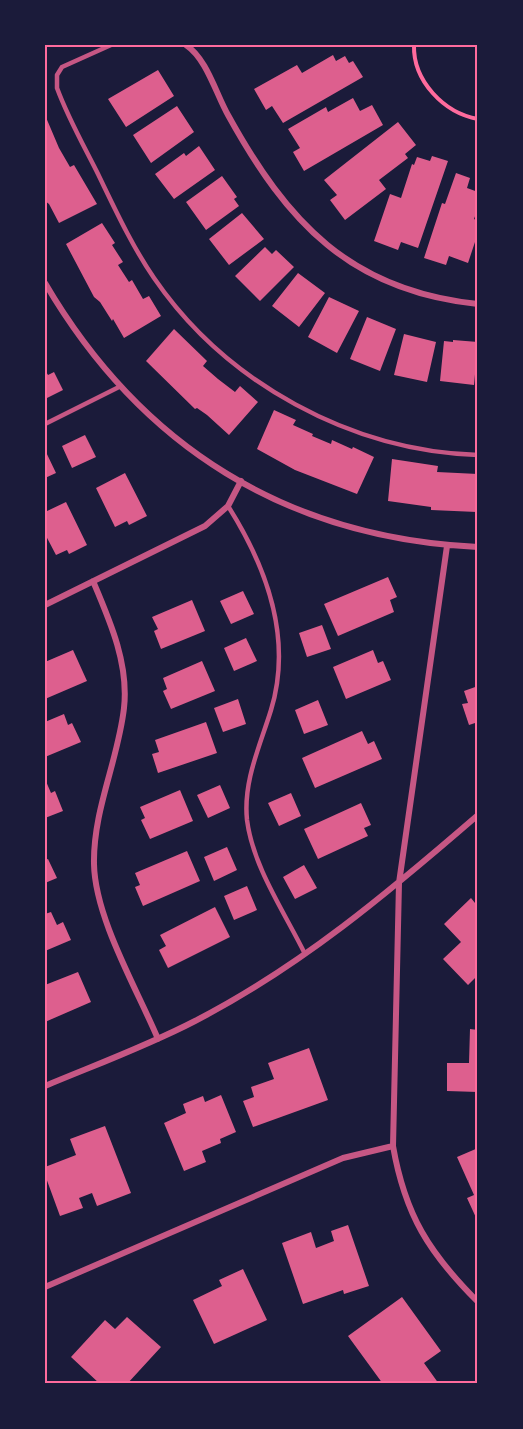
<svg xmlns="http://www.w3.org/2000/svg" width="523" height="1429" font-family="Figtree,sans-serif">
	<rect width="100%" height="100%" fill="#1b1b3a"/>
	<!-- building -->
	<path fill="#dd5f8e" d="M333 55 336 61 345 56 349 63 353 61 363 77 283 123 272 106 266 110 254 89 297 65 302 73Z
		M158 70 174 96 126 127 108 99Z
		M353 98 360 111 372 105 383 125 304 171 293 152 300 148 288 129 326 107 328 112Z
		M177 106 194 132 151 163 133 135Z
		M45 115 59 148 70 167 74 165 97 204 59 223 49 204 45 201Z
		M398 122 416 145 405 154 408 158 379 180 386 189 345 220 330 200 337 195 324 180Z
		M199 146 215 170 174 199 155 174 184 153 186 156Z
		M432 156 448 161 418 248 401 242 398 250 374 241 390 194 401 198 412 164 414 165 417 157 430 161Z
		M456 173 470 178 467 188 478 192V208L474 219 478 221V233L468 263 449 256 446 265 424 258 442 203 445 204Z
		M222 176 237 197 234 199 239 206 206 230 186 202Z
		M242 213 264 239 229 265 209 239Z
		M102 223 115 243 112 245 123 262 118 265 129 282 132 280 143 299 149 296 161 316 124 338 113 319 112 321 100 302 94 297 66 244Z
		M265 247 272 254 276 250 294 267 260 301 235 276Z
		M298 273 325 293 299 327 272 306Z
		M329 297 359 311 337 353 308 337Z
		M367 317 396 329 380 371 350 359Z
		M174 329 207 361 203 366 218 379 235 392 240 386 258 402 229 435 207 415 197 408 195 409 146 361Z
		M404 334 436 342 427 382 394 375Z
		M453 340 478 342 474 385 440 381 444 341 453 342Z
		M45 370 48 375 54 372 63 390 45 399Z
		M274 410 296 420 293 425 313 434 312 436 331 444 332 440 352 449 353 447 374 457 357 494 295 470 257 449Z
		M85 435 96 457 72 468 62 446Z
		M45 450 56 473 45 478Z
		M392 459 438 466 437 472 478 474 477 512 431 510V507L388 501Z
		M125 473 147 516 129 525 127 521 115 527 96 488Z
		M66 502 87 545 69 554 67 550 56 555 45 534V512Z
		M388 577 397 597 390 600 394 612 338 636 324 604Z
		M243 591 254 614 231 624 220 601Z
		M192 600 205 631 161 649 154 631 158 629 152 617Z
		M322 625 331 649 307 657 299 633Z
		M246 638 257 661 234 671 224 648Z
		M73 650 87 681 45 699V662Z
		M373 650 378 663 383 661 391 680 346 699 333 667Z
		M202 661 215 691 171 709 163 691 167 689 163 678Z
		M478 686V722L469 725 462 704 468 703 464 691Z
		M238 699 246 724 223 732 214 708Z
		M318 700 328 725 304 734 295 710Z
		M64 714 68 725 72 723 81 742 45 757V722Z
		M206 722 217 753 158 773 152 754 159 752 155 740Z
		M362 731 368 744 374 741 382 759 315 788 302 758Z
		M45 779 51 793 55 791 63 811 45 818Z
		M220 785 230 808 208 818 197 795Z
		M180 790 193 821 150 839 141 820 145 818 140 807Z
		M291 793 301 816 279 826 268 803Z
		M361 803 371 825 364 828 368 836 318 859 304 829Z
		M227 847 237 870 214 881 204 857Z
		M187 851 200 881 143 906 135 887 140 885 135 873Z
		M48 859 57 878 45 883V860Z
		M304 865 317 888 295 899 283 877Z
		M247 886 257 910 234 920 224 896Z
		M471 898 475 903 478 900V975L468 985 443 959 461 942 444 924Z
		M215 907 230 937 168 968 159 950 166 946 160 935Z
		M51 912 57 925 63 922 71 940 45 951V914Z
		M78 972 91 1002 45 1022V985Z
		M470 1029 478 1030V1092L447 1091V1063H469Z
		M309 1048 328 1100 253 1127 243 1101 254 1097 251 1087 274 1079 268 1063Z
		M221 1095 236 1132 220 1139 221 1143 202 1151 206 1162 184 1171 164 1123 186 1113 183 1104 203 1096 205 1102Z
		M105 1126 131 1193 97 1206 92 1193 79 1198 83 1208 60 1216 45 1175V1167L76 1155 70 1139Z
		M478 1148V1222L467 1198 474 1195 457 1157Z
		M348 1225 369 1286 344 1294 343 1290 303 1304 282 1243 311 1232 316 1248 334 1241 331 1231Z
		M243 1269 267 1320 214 1344 193 1300 222 1286 219 1280Z
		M402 1297 441 1351 424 1363 439 1384H383L348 1336Z
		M127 1317 161 1347 127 1384H100L71 1357 105 1320 115 1329Z"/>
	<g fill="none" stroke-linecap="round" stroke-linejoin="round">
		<!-- path -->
		<path stroke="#ff6b9d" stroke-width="4" d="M414 45C413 81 444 113 478 119"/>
		<!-- service -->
		<path stroke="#c65784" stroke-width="4.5" d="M111 45 62 67 57 75V88C68 118 84 146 98 174 115 209 132 246 154 278 226 383 351 451 478 455
			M45 424 119 387
			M228 506C266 566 293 638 271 710 260 746 243 781 247 820 253 867 285 913 305 954"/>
		<!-- minor -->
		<path stroke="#c65784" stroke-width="6" d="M186 45C207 59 216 94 228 115 287 222 350 291 478 304
			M45 283C141 447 287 538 478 547
			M447 546 399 883 393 1146C405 1215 429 1253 478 1302
			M93 581C110 621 129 664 124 708 118 761 93 810 94 864 95 918 137 989 158 1039
			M45 605 205 526 228 506 241 481
			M45 1086C95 1065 147 1046 195 1021 300 967 389 892 478 815
			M45 1287 343 1158 393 1146"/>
	</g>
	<!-- border -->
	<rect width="523" height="1429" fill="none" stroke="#1b1b3a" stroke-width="93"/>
	<rect x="46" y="46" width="430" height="1336" fill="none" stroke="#ff6b9d" stroke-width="2"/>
</svg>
